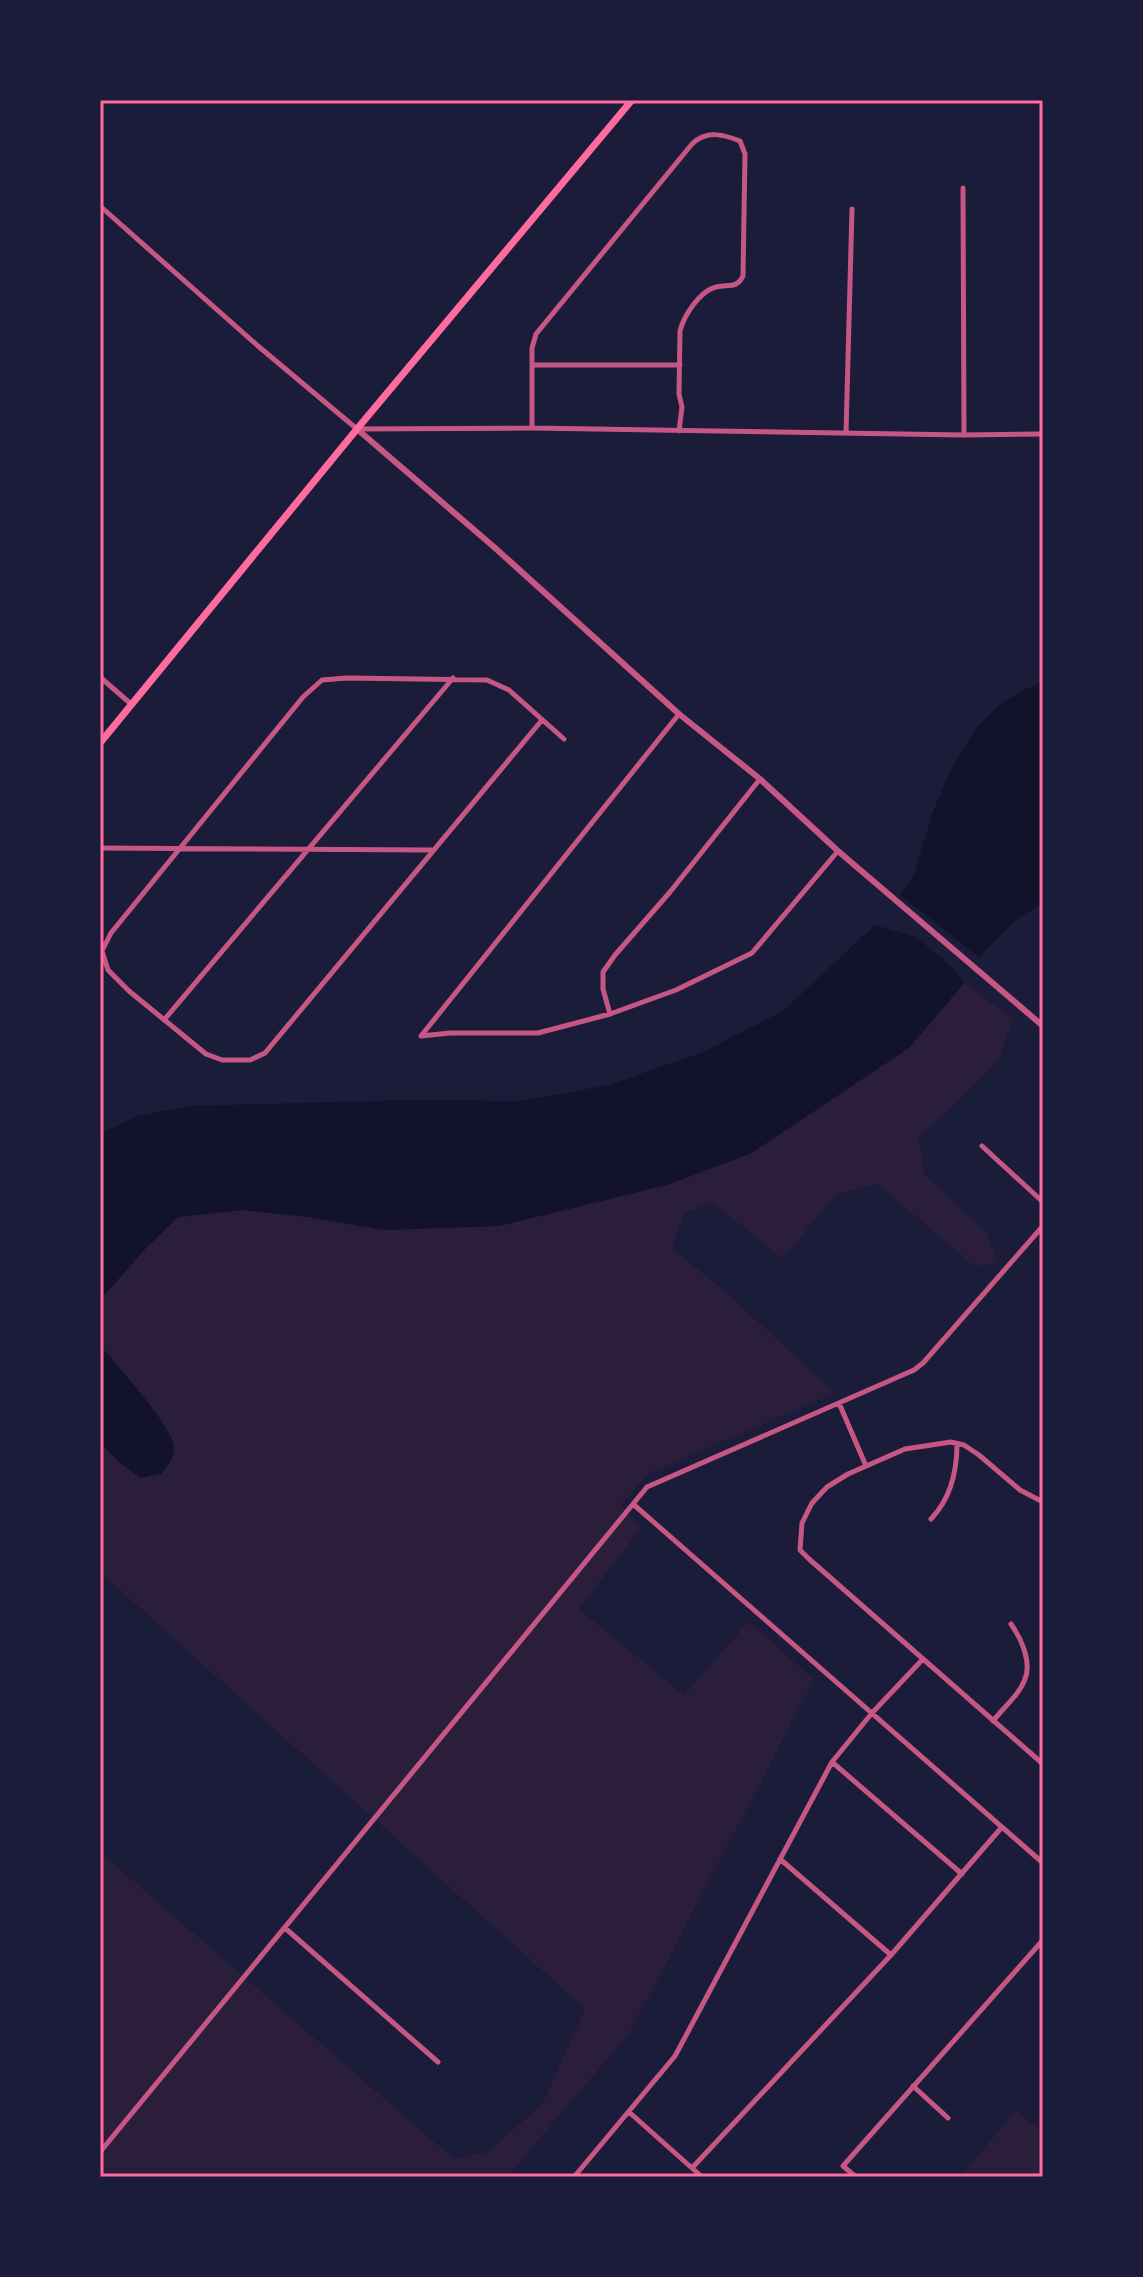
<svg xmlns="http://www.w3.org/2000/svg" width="1143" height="2277" font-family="Poppins,sans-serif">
	<rect width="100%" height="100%" fill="#1b1b3a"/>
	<!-- green -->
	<path fill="#2a1e3b" d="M964 983 1013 1019 998 1061 941 1117 918 1137 925 1175 987 1233 998 1263 974 1266 878 1184 835 1195 783 1259 713 1203 685 1212 672 1248 727 1293 835 1393 648 1474 621 1505 641 1528 579 1609 684 1695 749 1621 814 1680 629 2034 507 2177H100V1852L454 2159 488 2152 543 2103 585 2009 100 1572V1443L120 1463 175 1446 163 1423 109 1355 100 1347V1300L146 1248 178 1217 242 1210 308 1217 384 1230 499 1226 667 1185 909 1048Z
		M1016 2110 1043 2133V2177H960Z"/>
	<!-- water -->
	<path fill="#12122b" d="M1043 682V903L1017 919 979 957 900 895 914 874 933 811 951 770 976 728 999 705 1024 690Z
		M875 925 916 937 950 965 964 983 909 1048 752 1153 667 1185 499 1226 384 1230 308 1217 242 1210 178 1217 146 1248 100 1300V1134L137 1116 191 1106 411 1100 521 1101 609 1085 703 1052 783 1011Z
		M100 1347 109 1355C123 1373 173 1427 174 1447 175 1458 167 1466 161 1474L141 1478 120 1463 100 1443Z"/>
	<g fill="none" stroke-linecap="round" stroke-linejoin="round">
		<!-- minor -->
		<path stroke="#c65784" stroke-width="5" d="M963 188 964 435
			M100 206 258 346 357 429 532 428 964 435 1043 434
			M532 365H680
			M532 428V348L536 334 692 144C707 130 722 134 740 141L745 154 743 276C737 289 728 284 716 287 700 291 684 315 680 331L679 394 682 407 679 431
			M846 433 852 209
			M100 677 131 704
			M679 714 421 1036 450 1033H538L610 1014 676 990 752 953 838 851
			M542 720 265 1053 250 1060H222L206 1054 129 991 108 970 102 951 111 933 303 697 322 680 347 678 487 680 509 690 564 739
			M100 848 432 850
			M610 1014 603 989V972L615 955 670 892 760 779
			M164 1020 453 678
			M982 1146 1043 1202
			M839 1403 866 1466
			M1043 1502 1020 1490 979 1455 964 1445 951 1442 905 1449 848 1474 827 1487 812 1503 802 1523 800 1550 809 1559 1043 1764
			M633 1504 1043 1863
			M931 1519C951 1498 957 1471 957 1444
			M993 1721C1003 1708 1020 1694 1025 1679 1032 1662 1021 1638 1011 1624
			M832 1762 962 1874
			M780 1859 891 1955
			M285 1928 438 2062
			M913 2086 948 2118
			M629 2112 702 2177
			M100 2152 647 1487 914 1370 923 1363 1043 1226
			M692 2168 891 1955 1002 1827
			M574 2177 675 2056 832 1762 872 1713 923 1659
			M856 2177 843 2166 1043 1940"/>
		<!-- tertiary -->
		<path stroke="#c65784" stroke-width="6" d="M357 429 494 547 679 714 760 779 838 851 1043 1026"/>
		<!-- secondary -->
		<path stroke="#ff6b9d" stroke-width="7" d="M100 743 357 429 632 100"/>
	</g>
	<!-- border -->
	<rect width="1143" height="2277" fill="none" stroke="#1b1b3a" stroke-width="204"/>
	<rect x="102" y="102" width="939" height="2073" fill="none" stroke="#ff6b9d" stroke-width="3"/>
</svg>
